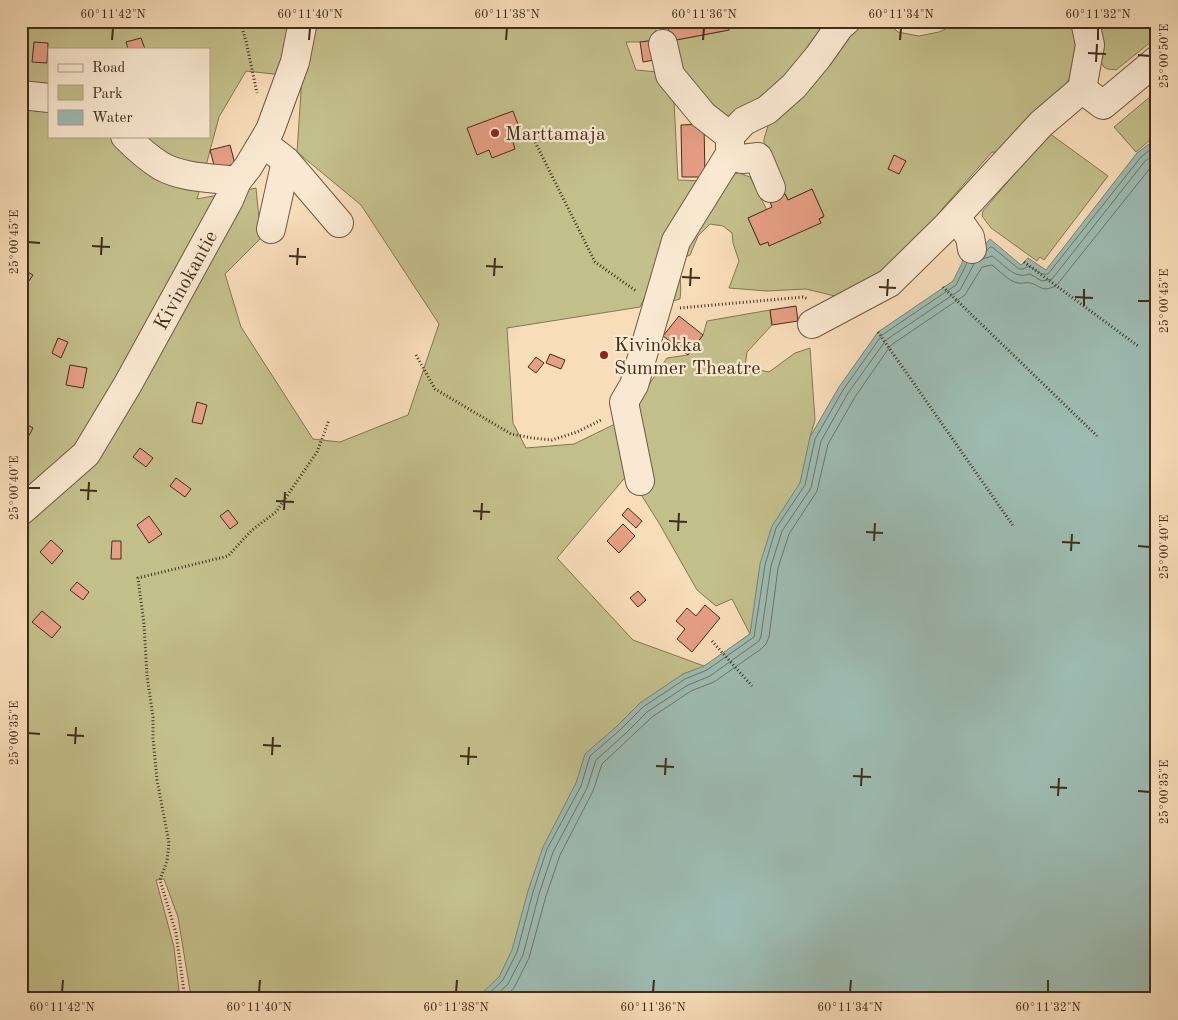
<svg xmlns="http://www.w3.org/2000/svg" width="1178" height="1020" font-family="'Old Standard TT',serif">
	<rect width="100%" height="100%" fill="#f8ddb9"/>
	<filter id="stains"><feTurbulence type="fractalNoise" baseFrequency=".004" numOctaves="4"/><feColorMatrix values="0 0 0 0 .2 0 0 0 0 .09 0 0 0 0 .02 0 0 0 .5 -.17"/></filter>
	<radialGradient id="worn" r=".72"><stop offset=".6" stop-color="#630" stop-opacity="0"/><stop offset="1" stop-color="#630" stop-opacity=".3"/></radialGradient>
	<!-- green -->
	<path fill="#c3bf8b" stroke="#827654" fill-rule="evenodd" d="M21 21H655L657 40 640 42H626L636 70 658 72 674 101 678 180 705 181 665 255 640 307 507 328 513 423 526 448 574 444 615 424 644 392 667 358 688 355 703 335 707 321 770 310 772 325 747 352 745 367 769 372 795 353 810 348 815 420 810 437 824 462 749 652 736 644 750 634 732 599 716 606 697 590 659 523 628 474 557 558 633 640 704 666 524 999H193L190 991 178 917 164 879 156 880 174 947 180 999H21ZM49 49H209V136H49ZM246 71 302 77 297 152 361 205 439 324 408 415 340 442 313 439 241 327 225 274 261 238 256 188 197 199 219 117Z
		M728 21H833L766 105 726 119 702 106 682 73 671 41 729 30Z
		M859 21H886L898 32 919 36 939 32 963 21H1078L1081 44 1072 76 1055 97 1000 153 992 152 943 208 911 251 883 276 839 297 806 289 767 291 729 288 739 261 733 243 732 233 723 226 710 224 698 236 690 255 679 260C679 273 682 286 680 299L667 303 673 266 729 175 739 173 750 177 767 210 748 218 760 245 768 242 769 245 824 217 812 189 788 200 764 150V139L771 116Z
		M1093 21H1154L1157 22V37L1116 70C1112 69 1107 70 1104 67 1096 58 1095 33 1093 21Z
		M1157 91V134L1136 152 1114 127Z
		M1049 133 1108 176 1044 260 1040 257 1037 261 991 228 982 216 983 211Z"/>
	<!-- water -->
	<path fill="#9dbbb2" stroke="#788276" d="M1157 138V999H476L499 977 512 950 528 891 543 847 576 783 585 754 617 726 640 703 683 674 704 666 750 634 760 564 772 526 800 483 810 437 839 387 878 332 953 281 962 263 963 255 982 248 990 239 1021 265 1028 258 1046 270 1137 153Z"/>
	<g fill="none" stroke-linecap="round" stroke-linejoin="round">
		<!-- shore -->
		<path stroke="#6f7467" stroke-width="1" d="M986 251 990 247H992L1019 269H1023L1029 266 1042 274H1048L1141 157 1157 144
			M983 259 992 256C1004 264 1014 280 1030 274L1042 281 1052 279 1145 161 1157 152
			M483 999 503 980 517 952 533 892 547 849 581 786 590 756 620 730 643 707 685 679 707 670 754 637 765 565 776 528 805 485 815 439 843 390 882 335 956 285 967 263
			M492 999 508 984 523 955 539 894 553 852 587 788 596 760 625 734 647 712 688 685 710 676 759 641 761 636 771 566 782 531 811 488 821 441 848 393 886 340 960 290 974 264
			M503 999 514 988 529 958 546 896 560 855 593 791 602 764 652 717 691 691 714 682 761 649 766 644 769 637 778 568 789 534 817 491 828 444 855 397 891 345 965 295 982 267 992 265C1000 271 1008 281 1018 283 1022 284 1026 282 1030 283 1041 285 1040 293 1056 286L1151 167 1157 162"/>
	</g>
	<!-- building -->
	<path fill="#e79f85" stroke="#412d1c" d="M667 21H728L729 30 671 41Z
		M141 38 145 49H128L126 42Z
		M657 40 660 59 643 62 640 42Z
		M34 42 48 43 47 63 32 62Z
		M513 111 523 138 513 142 515 149 492 158 489 150 477 155 467 128Z
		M704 124 705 177H682L681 125Z
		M230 145 235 164 215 169 210 150Z
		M894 155 906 161 899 174 888 169Z
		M812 189 824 216 819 219 821 223 769 246 768 242 760 245 748 218 772 207 770 202 785 194 788 200Z
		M24 270 33 275 24 288 21 287V274Z
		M796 306 798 321 772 325 770 310Z
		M679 316 703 335 688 355 663 336Z
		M58 338 68 342 61 358 52 353Z
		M550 354 565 360 561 369 546 363Z
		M536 357 544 363 536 373 528 367Z
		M70 365 87 368 83 388 66 385Z
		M197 402 207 405 202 424 192 422Z
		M26 424 33 428 25 443 21 440V431Z
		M140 448 153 458 146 467 133 457Z
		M176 478 191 489 185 497 170 486Z
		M628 508 642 521 636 528 622 515Z
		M228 510 238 523 230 529 220 516Z
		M149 516 162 534 149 543 137 525Z
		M623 524 635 536 619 553 607 541Z
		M51 540 63 551 52 564 40 552Z
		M112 541H121V559H111Z
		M77 582 89 592 83 600 70 590Z
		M638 591 646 600 638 607 630 598Z
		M705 605 720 618 692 652 677 639 685 629 676 621 687 608 696 616Z
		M42 611 61 627 52 638 32 622Z"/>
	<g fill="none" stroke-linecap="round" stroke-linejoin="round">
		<!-- minor casing -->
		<g stroke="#6f5943" stroke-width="30">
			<path id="minor" d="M663 44 670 75 703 115 730 136
				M1082 89 1103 105 1157 60
				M1082 89 1090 45 1085 21
				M21 95 49 98
				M125 136C136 147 148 158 161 166 182 178 213 178 237 181
				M263 143 286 161 339 223
				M771 188 758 157 742 159 730 154V136L744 121 767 110 794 86 818 57 840 26 846 21
				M956 217 970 237 972 249
				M271 229 286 161
				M812 324 889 283 947 226 1041 124 1082 89
				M640 481 624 402 634 385 676 241 730 154
				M21 511 86 454 128 384 229 200 237 181 248 167 270 130 295 62 303 21"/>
		</g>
		<!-- path -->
		<path stroke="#412d1c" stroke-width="3" stroke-dasharray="1 2.5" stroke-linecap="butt" d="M240 21 246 41 257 93
			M532 136 595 262 636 291
			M1024 262 1138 346
			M943 287 1097 436
			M680 308 803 297 808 299
			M878 332 1014 527
			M416 355 435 389 511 434 532 438 552 440 577 432 603 419
			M712 641 752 686
			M185 999 176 933 160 880 167 861 169 843 157 780 153 738V717L147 676 144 624 138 578 228 556 252 530 276 512 317 452 329 420"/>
		<!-- minor -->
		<use href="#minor" stroke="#fae9d2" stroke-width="28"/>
	</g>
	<!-- ticks -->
	<path fill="none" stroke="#412d1c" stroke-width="2" d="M112 40 113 28M309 40 310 28M506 40 507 28M703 40 704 28M900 40 901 28M1098 40V28M1088 53 1106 54M1138 55 1150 56M1096 62 1097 44M28 242 40 243M92 246 110 247M101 255 102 237M289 256 306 257M297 265 298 248M486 266 503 267M494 276 495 258M682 277 700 278M690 286 691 268M879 287 896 288M887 296 888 279M1075 297 1093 298M1138 301H1150M1084 306V289M28 488H40M80 490 97 491M88 500 89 482M276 501 294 502M284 510 285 492M473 511 490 512M481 520 482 503M669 521 687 522M678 531 679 513M866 532 883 533M874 541 875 523M1062 542 1080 543M1138 546 1150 547M1071 551 1072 534M28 733 40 734M67 735 84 736M75 744 76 727M263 745 281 746M272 755 273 737M460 756 477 757M468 765 469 747M656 766 674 767M665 775 666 758M853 776 871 777M861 786 862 768M1050 787 1067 788M1138 791 1150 792M1058 796 1059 778M62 992 63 980M259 992 260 980M456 992 457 980M653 992 654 980M850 992 851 980M1048 992V980"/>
	<!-- markers -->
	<g fill="#8f2418" stroke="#fae9d2" stroke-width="2">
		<circle cx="495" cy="133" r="5"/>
		<circle cx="604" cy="355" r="5"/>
	</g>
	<g text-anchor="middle" stroke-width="4.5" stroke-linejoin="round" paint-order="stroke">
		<!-- poi labels -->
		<g font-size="20" fill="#412d1c" stroke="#fae9d2" text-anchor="start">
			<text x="505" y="140">Marttamaja</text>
			<text x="614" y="351">Kivinokka<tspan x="614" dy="23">Summer Theatre</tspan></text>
		</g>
		<!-- street labels -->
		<g font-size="20" fill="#412d1c" stroke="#fae9d2">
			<text transform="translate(185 280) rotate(-61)" y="7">Kivinokantie</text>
		</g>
	</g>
	<!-- margin -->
	<rect width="1178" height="1020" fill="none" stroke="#f8ddb9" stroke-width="55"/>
	<!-- legend -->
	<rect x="48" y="48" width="162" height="90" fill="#fae9d2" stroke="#b09e89"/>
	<rect x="58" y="64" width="25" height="8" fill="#fae9d2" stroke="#b09e89"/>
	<text x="92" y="72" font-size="15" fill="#412d1c">Road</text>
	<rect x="58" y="85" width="25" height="15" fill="#c3bf8b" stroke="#b09e89"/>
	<text x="92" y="98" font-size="15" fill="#412d1c">Park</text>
	<rect x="58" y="110" width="25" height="15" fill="#9dbbb2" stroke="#b09e89"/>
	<text x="92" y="122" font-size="15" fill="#412d1c">Water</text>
	<rect x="28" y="28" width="1122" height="964" fill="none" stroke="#412d1c" stroke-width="2"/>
	<g font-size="12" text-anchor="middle" fill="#412d1c">
		<text x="113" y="18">60°11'42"N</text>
		<text x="310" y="18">60°11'40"N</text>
		<text x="507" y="18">60°11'38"N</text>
		<text x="704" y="18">60°11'36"N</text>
		<text x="901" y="18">60°11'34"N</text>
		<text x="1098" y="18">60°11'32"N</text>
		<text transform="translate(1164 56) rotate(-90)" y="4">25°00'50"E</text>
		<text transform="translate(14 242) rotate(-90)" y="4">25°00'45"E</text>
		<text transform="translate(1164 301) rotate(-90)" y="4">25°00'45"E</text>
		<text transform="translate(14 488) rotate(-90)" y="4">25°00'40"E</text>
		<text transform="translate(1164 547) rotate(-90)" y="4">25°00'40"E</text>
		<text transform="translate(14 733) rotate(-90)" y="4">25°00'35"E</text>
		<text transform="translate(1164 792) rotate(-90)" y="4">25°00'35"E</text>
		<text x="62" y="1011">60°11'42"N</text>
		<text x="259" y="1011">60°11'40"N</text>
		<text x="456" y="1011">60°11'38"N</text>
		<text x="653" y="1011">60°11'36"N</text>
		<text x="850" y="1011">60°11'34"N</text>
		<text x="1048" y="1011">60°11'32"N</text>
	</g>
	<rect width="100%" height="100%" filter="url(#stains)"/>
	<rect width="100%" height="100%" fill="url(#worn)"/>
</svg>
